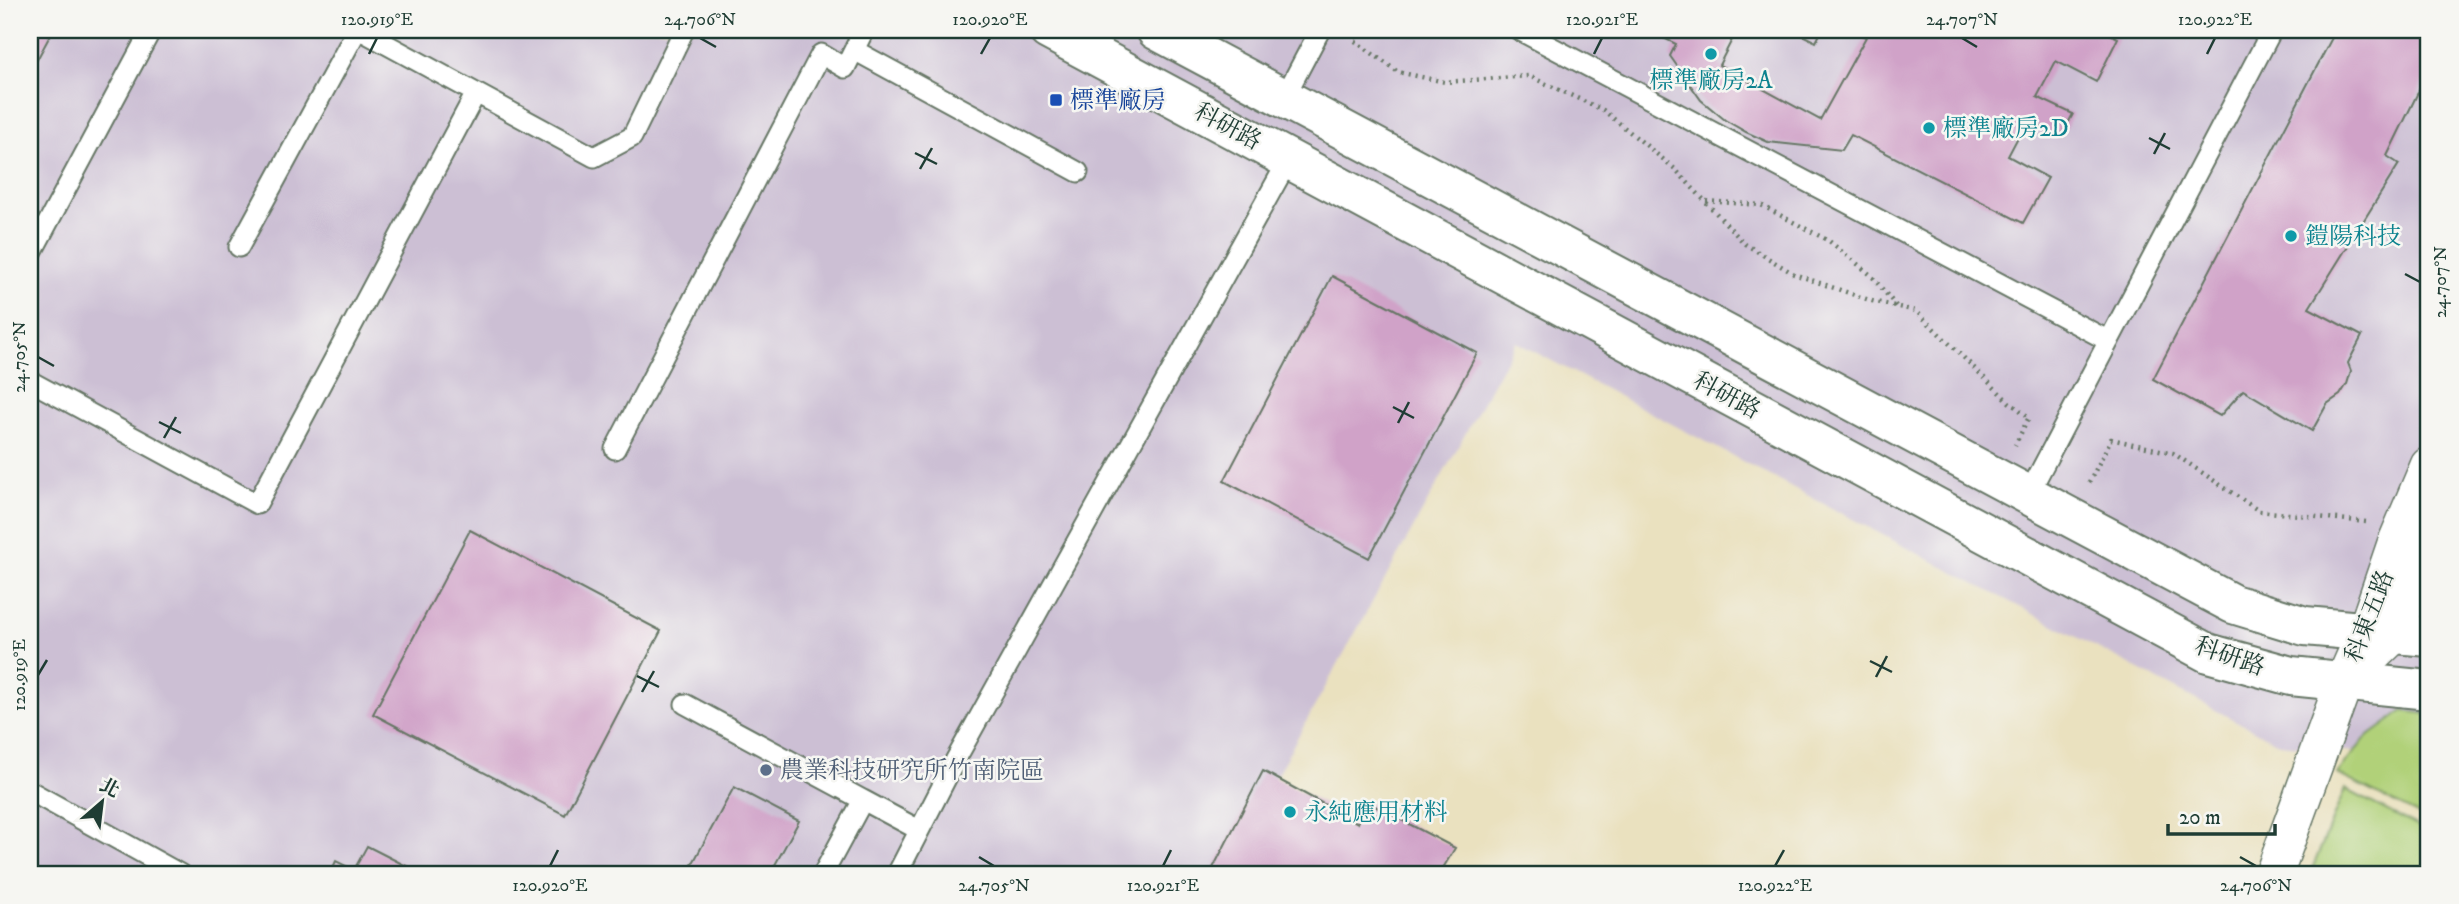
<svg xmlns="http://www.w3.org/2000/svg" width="2459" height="904" font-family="'IM FELL DW Pica','Noto Serif TC',serif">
	<rect width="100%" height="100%" fill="#f6f6f2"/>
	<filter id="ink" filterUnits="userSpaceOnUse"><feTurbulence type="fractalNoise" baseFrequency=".0143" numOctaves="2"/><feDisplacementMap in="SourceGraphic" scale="14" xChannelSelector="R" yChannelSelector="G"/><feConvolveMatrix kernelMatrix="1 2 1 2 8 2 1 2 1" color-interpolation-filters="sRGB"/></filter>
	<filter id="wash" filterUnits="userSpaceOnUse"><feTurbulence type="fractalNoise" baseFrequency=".00686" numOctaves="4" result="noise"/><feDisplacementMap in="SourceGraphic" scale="28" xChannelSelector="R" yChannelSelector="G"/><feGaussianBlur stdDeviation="1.57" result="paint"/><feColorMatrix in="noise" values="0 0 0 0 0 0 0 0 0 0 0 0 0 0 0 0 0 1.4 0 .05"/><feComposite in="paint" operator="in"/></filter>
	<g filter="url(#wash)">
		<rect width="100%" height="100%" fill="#eae1bf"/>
		<!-- industrial -->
		<path fill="#ccbfd4" d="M30 30H2429V760L2280 744 1516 342 1222 874H30Z"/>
		<!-- green -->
		<path fill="#b1d179" stroke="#688756" stroke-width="2" d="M2403 711 2429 714V820L2337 774 2365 739Z
			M2345 789 2429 832V874H2310Z"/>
		<g id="blocks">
			<!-- building -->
			<path fill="#d0a2c8" d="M30 30H53L32 69 30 68Z
				M1647 30H1737L1719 65 1820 120 1866 37 1851 30H2102L2118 38 2096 82 2056 61 2037 97 2073 114 2061 137 2027 120 2008 156 2048 178 2023 223 1851 135 1842 150 1768 142 1746 132 1725 120 1701 100 1670 56 1676 44Z
				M1792 30H1822L1816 42Z
				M2336 30H2429V70L2387 156 2399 164 2309 308 2362 336 2348 363 2351 371 2347 384 2340 395 2327 404 2312 431 2243 390 2220 416 2153 379Z
				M1332 276 1477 353 1369 558 1224 481Z
				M470 530 661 631 565 815 373 714Z
				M1263 771 1358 823 1367 802 1455 848 1443 868 1454 874H1210Z
				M734 787 799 821 770 874H687Z
				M367 846 422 874H330L336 861 354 870Z"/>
		</g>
	</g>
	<g filter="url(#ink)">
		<use href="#blocks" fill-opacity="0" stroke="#667665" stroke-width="2"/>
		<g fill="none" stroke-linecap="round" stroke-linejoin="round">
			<!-- service casing -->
			<g stroke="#667665" stroke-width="23">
				<path id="service" d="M360 30 594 157 632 137 684 30
					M1519 30 2109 341
					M854 50 1078 172
					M1284 98 1320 30
					M239 247 357 30
					M30 256 151 30
					M30 381 257 504 476 93
					M615 449 821 54 845 68 864 30
					M2029 493 2272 30
					M685 704 863 800 823 874
					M30 791 180 874
					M863 800 919 830
					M897 874 956 759 1289 159"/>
			</g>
			<!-- minor casing -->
			<g stroke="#667665" stroke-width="40">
				<path id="minor" d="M2373 654 2394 634 2429 533
					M2274 874 2344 682 2366 632 2396 544 2429 466"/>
			</g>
			<!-- tertiary casing -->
			<g stroke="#667665" stroke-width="42">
				<path id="tertiary" d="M1048 30 2208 653 2291 676 2429 690
					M1156 30 2233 604 2305 626 2429 637"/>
			</g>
			<!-- path -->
			<path stroke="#667665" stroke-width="4.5" stroke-dasharray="2 5" stroke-linecap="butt" d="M1355 41 1398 72 1445 82 1529 76 1603 110 1675 169 1745 244 1794 274 1872 301 1916 311 2009 402 2029 417 2015 445
				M1706 201 1761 205 1829 241 1871 275 1896 306
				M2089 483 2111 439 2173 453 2259 511 2367 522"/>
			<!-- service -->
			<use href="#service" stroke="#fff" stroke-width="19"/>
			<!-- minor -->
			<use href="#minor" stroke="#fff" stroke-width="37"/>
			<!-- tertiary -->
			<use href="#tertiary" stroke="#fff" stroke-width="38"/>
		</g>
	</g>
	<!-- ticks -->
	<path fill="none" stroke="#1f3d34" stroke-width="2.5" d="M700 38 716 47M1962 38 1977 47M369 54 377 38M981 54 990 38M1594 54 1602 38M2207 54 2215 38M2149 138 2170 149M915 153 937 164M2154 154 2165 133M920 169 932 148M2405 274 2420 282M38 357 54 366M1393 407 1414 418M159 422 181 433M1398 423 1409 402M164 438 176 417M1870 661 1892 672M38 675 47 660M637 676 659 687M1876 677 1887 656M642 692 654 671M979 857 994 866M2240 857 2256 866M550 866 558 850M1163 866 1171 850M1775 866 1784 850"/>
	<!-- markers -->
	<g fill="#0f9aa8" stroke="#f6f6f2" stroke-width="2.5">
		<circle cx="1711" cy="54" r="7"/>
		<circle cx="1929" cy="128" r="7"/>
		<circle cx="2291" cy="236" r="7"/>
		<circle cx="1290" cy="812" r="7"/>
	</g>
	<rect fill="#1a4fb4" stroke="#f6f6f2" stroke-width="2.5" x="1049" y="93" width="14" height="14" rx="3.5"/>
	<circle fill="#5c6f8a" stroke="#f6f6f2" stroke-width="2.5" cx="766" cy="770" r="7"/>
	<g text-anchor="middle" stroke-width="5" stroke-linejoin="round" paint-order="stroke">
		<!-- culture labels -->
		<g font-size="24" fill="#0d838f" stroke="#f6f6f2" text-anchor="start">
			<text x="1711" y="88" text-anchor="middle">標準廠房2A</text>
			<text x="1943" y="136">標準廠房2D</text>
			<text x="2305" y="244">鎧陽科技</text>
			<text x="1304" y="820">永純應用材料</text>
		</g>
		<!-- transit labels -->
		<g font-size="24" fill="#164399" stroke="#f6f6f2" text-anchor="start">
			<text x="1070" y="108">標準廠房</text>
		</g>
		<!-- street labels -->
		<g font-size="24" fill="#1f3d34" stroke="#f6f6f2">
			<text transform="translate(1228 126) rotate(28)" y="8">科研路</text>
			<text transform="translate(1727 395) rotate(28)" y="8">科研路</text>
			<text transform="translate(2369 616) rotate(-69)" y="8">科東五路</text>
			<text transform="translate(2230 656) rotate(19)" y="8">科研路</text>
		</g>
		<!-- service labels -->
		<g font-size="24" fill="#4e5e75" stroke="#f6f6f2" text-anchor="start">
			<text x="780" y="778">農業科技研究所竹南院區</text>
		</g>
	</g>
	<!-- margin -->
	<rect width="2459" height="904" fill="none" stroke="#f6f6f2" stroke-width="77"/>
	<!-- north arrow -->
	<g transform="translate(102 802) rotate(28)" stroke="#f6f6f2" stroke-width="5" paint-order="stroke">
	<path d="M0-5L12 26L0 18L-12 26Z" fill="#1f3d34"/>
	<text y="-10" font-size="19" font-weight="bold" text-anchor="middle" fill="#1f3d34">北</text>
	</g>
	<!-- scale -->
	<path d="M2168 824v10h107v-10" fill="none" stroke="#1f3d34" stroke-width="3.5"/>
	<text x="2179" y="824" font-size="21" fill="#1f3d34" stroke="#f6f6f2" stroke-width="5" paint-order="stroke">20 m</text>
	<rect x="38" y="38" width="2382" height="828" fill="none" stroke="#1f3d34" stroke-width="2.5"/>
	<g font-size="18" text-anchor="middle" fill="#1f3d34">
		<text x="377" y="25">120.919°E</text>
		<text x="700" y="25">24.706°N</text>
		<text x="990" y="25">120.920°E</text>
		<text x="1602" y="25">120.921°E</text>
		<text x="1962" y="25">24.707°N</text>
		<text x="2215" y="25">120.922°E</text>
		<text transform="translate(2440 282) rotate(-90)" y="6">24.707°N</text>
		<text transform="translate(19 357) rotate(-90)" y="6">24.705°N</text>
		<text transform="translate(19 675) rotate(-90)" y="6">120.919°E</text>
		<text x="550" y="891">120.920°E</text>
		<text x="994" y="891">24.705°N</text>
		<text x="1163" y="891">120.921°E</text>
		<text x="1775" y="891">120.922°E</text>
		<text x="2256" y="891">24.706°N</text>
	</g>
</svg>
